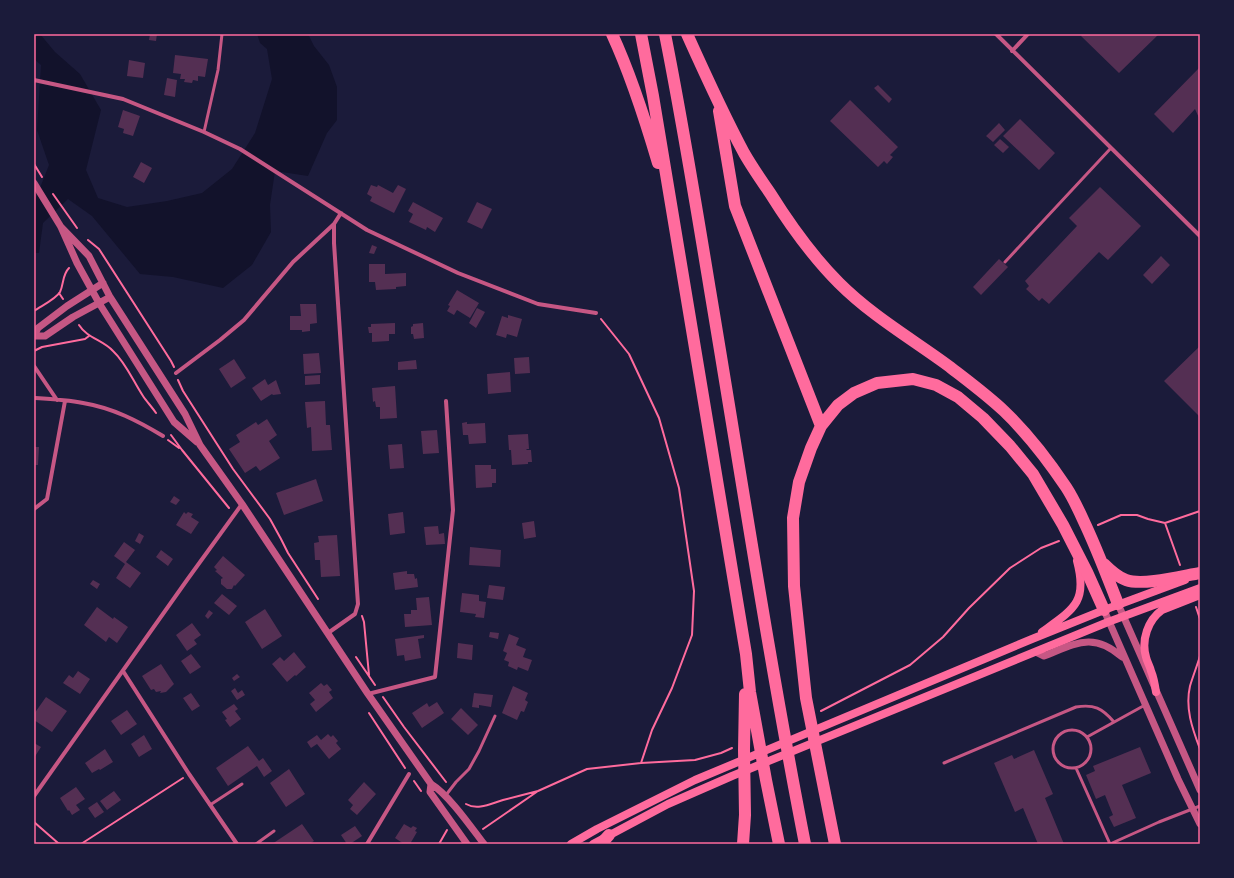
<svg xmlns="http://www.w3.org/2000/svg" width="1234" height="878" font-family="'Source Sans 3',sans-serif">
	<rect width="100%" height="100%" fill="#1b1b3a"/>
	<!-- water -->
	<path fill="#12122b" d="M34 34H40L55 52 80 74 101 110 86 170 98 198 127 207 167 201 202 193 232 169 255 133 272 79 267 49 260 43 257 34H308L314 46 329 65 337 87V120L327 133 308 176 275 171 270 205 271 232 252 265 223 288 173 277 140 274 92 216 68 199 43 223 39 253H34V203L49 165 37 130 41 65 34 59Z"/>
	<!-- building -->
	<path fill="#542f53" d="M150 34H157L156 41 149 40Z
		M1083 34H1159L1119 73 1081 36Z
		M175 55 208 59 205 77 198 76V81L193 80 192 83 184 82 185 79H180L181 74 173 73Z
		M129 60 145 63 143 78 127 76Z
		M1200 67V120L1195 109 1173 133 1154 114Z
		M167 78 177 80 175 97 164 95Z
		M878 85 892 99 889 103 874 88Z
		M850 100 898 147 890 155 893 157 887 164 884 161 878 167 830 121Z
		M123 110 140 116 133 136 123 133 124 129 118 127Z
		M1020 119 1055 153 1039 170 1003 136Z
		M999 123 1005 130 993 142 986 136Z
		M1000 139 1009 147 1003 153 994 145Z
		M141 162 152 168 144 183 133 177Z
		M371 185 377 187 378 185 393 193 398 185 406 189 394 213 370 201 372 197 367 194Z
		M1100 187 1141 226 1108 260 1099 252 1049 304 1042 298 1039 301 1026 289 1029 286 1025 281 1077 226 1069 218Z
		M413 202 443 218 435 232 427 227 426 230 409 222 413 214 408 211Z
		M477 202 492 209 482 229 467 222Z
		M372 245 377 247 374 254 369 253Z
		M1161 256 1170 265 1152 284 1143 275Z
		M999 259 1008 267 981 295 973 287Z
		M369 264H385V274L406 273V286L396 287V289L376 290 375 282H369Z
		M457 290 479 303 470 318 457 310 454 315 447 311 450 306 448 305Z
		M300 304H316L317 323 310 324V331L302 332V330H290V316H301Z
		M477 308 485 312 476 328 469 323Z
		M508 315 522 319 517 337 507 334 506 338 496 335 502 316 508 318Z
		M395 323V334H389V341L372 342V333H369L368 327H371V324Z
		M423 323 424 338 414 339 413 334H411V327L413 326V324Z
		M1200 346V417L1164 381Z
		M319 353 321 373 304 374 303 354Z
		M529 357 530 373 515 374 514 358Z
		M234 359 246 378 231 388 219 369Z
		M416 360 417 369 398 370V362Z
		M510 372 511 392 488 394 487 374Z
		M320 375V384L305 385V376Z
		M265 379 268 385 276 380 281 394 273 395 272 394 261 401 252 388Z
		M395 386 397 418 380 419V407H376L375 401 373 402 372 388Z
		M325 401 326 425H330L332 450 312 451 311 427 307 428 305 402Z
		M267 419 277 435 269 441 280 458 260 471 256 466 245 473 229 449 240 442 236 435 256 422 258 425Z
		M467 422V424L485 423 486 443 469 444 468 435H463L462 423Z
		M437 430 439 453 423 454 421 431Z
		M528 434 529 449H526L527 450H531L532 462H528V464L512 465 511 450H509L508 435Z
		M402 444 404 468 390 469 388 445Z
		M34 447H39L38 465H34Z
		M475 465H491V469H496V483H492V487L476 488Z
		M316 479 323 501 284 515 276 493Z
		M174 496 180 500 176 505 170 502Z
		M184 512 186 514 188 512 193 514 191 517 199 522 191 534 176 525Z
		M403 512 405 533 390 535 388 514Z
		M534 521 536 537 524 539 522 523Z
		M438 526 439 534 444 533 445 544 426 545 424 527Z
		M139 533 144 536 140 544 135 541Z
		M337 535 340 576 321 577 320 560H315L314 543 319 542 318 536Z
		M124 542 135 550 126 562 141 573 130 588 116 578 125 564 114 556Z
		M470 547 501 550 500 567 469 565Z
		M161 550 173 559 168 566 156 557Z
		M223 556 245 575 235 586 234 585 232 589H227L221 584V579L223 578 215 571 217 570 214 567Z
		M407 571V574H414L415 579 417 578 418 587 395 590 393 573Z
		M93 580 100 584 97 589 90 584Z
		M489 585 505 587 503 600 487 598Z
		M462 593 479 595V601L486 602 484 618 475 617 476 614 460 612Z
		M222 594 237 606 229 615 214 603Z
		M429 597 432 625 405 627 404 614H411V610H417L416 598Z
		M97 607 113 619 114 617 128 627 117 643 109 637 106 642 84 625Z
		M265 609 282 636 262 649 245 622Z
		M209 610 213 613 208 619 205 616Z
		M192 623 201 635 194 640 197 644 187 651 176 635Z
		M490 632 499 633 498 639 489 637Z
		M509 634 519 638 516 645 526 649 523 657 532 660 528 671 518 667 517 670 508 666 509 662 504 660 507 653 503 651Z
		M424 635V638L418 639 421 658 405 661 404 655 397 656 395 639Z
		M458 643 473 645 472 660 457 658Z
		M294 652 306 667 296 676 295 675 287 682 272 664 280 657 284 661Z
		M191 654 201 667 190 674 181 661Z
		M161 664 174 684 166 692 160 693 161 691 156 692 154 689 151 690 142 676Z
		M78 671 90 679 80 694 63 683 69 675 73 678Z
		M237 674 240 677 234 681 232 678Z
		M321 683 324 686 327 684 332 690 329 692 333 698 316 712 310 704 315 700 309 693Z
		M513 686 528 693 525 700 528 702 524 712 521 711 517 720 502 713Z
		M235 688 238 693 242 690 245 695 237 700 231 691Z
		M191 693 200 706 192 711 183 698Z
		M474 693 493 695 491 707 479 705V708L472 707Z
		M46 697 67 711 52 732 34 720V714Z
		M437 702 444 713 422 728 412 713 427 703 429 707Z
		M234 704 238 709 235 711 241 719 230 727 225 720 227 719 222 712Z
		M461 708 478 725 468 735 451 719Z
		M127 710 137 724 121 735 111 721Z
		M328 734 331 737 333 735 338 741 336 743 341 749 329 759 317 744 311 748 307 742 317 735 321 740Z
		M144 735 152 749 139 757 131 744Z
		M34 743 41 747 34 758Z
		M248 746 259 761 263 758 272 771 264 777 257 766 228 786 216 768Z
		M1140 747 1151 773 1122 785 1136 818 1114 827 1109 817 1113 815 1105 795 1096 799 1086 775 1095 771 1093 766Z
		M105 749 113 762 100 770 99 769 92 773 85 763Z
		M1034 750 1053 794 1045 798 1064 844H1038L1023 808 1015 812 994 763 1012 755 1014 759Z
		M289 769 305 794 286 807 270 783Z
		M364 782 376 794 357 815 350 809 353 805 348 800Z
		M76 787 85 799 76 805 80 810 72 815 69 810 68 811 60 798Z
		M114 791 121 800 107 810 100 801Z
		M97 802 104 812 95 818 88 808Z
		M302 824 314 841 309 844H272Z
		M404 824 411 828 413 826 417 828 415 831 417 832 410 844H404L395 838Z
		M355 826 362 836 350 844H347L341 835Z"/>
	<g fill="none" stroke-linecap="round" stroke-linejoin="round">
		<!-- path -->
		<path stroke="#ff6b9d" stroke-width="2" d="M34 164 42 177
			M53 194 77 228
			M88 240 99 249 171 361 174 367
			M59 293 63 299
			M34 311C41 306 56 299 60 292 64 284 62 275 69 268
			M601 319 629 354 659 418 679 488 694 591 692 635 672 688 652 730 641 763
			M79 325C87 338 103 340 113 351 126 363 133 381 143 396 147 402 152 407 156 413
			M34 351 42 347 85 339 89 336
			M178 380 183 391 233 469 270 519 281 539 288 553 318 599
			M171 435 182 450 229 508
			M168 440 179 448
			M1165 523 1180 565
			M1098 525 1121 515H1137L1148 519 1165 523 1200 511
			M1196 607 1200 619
			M362 616 364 622 369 675
			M1200 656C1197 666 1193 676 1190 686 1185 708 1192 728 1200 749
			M356 657 375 685
			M383 697 404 727 446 782
			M821 711 910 665 943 637 969 608 1010 568 1041 548 1059 541
			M369 713 405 768
			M414 781 421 791
			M466 804C478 811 492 803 503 800 515 797 526 794 538 791
			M34 822 58 843 60 844
			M483 829 538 791 587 769 641 763 695 760 721 753 732 748
			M81 844 183 778
			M439 844 447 830"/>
		<!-- service -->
		<path stroke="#c65784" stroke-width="3" d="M204 132 218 70 222 34
			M1005 262 1111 148
			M1053 749a19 19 0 1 1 38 0a19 19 0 1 1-38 0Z
			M1087 737 1145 705
			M944 763 1076 707C1094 704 1102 708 1114 722
			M1076 768 1110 844 1159 822 1200 806
			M446 795 456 782 469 769 479 751 495 716
			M210 805 242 784
			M256 844 274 831"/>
		<!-- minor -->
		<path stroke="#c65784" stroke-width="4" d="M996 34 1200 236
			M1012 51 1028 34
			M34 80 123 99 204 132 240 149 367 230 458 273 538 304 596 313
			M34 366 57 400
			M176 373 220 340 244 320 293 262 334 224
			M34 398C50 399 67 400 83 403 113 408 138 421 163 436
			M34 509 47 499 65 401
			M328 633 355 614 358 604 334 243V224L341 213
			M123 671 189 774 237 844
			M368 694 435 677 453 510 446 401
			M34 796 187 580 242 504
			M367 844 409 774"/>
		<!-- tertiary -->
		<path stroke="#c65784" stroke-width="7" d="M34 183 61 227 77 263 99 303 174 422 197 442
			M61 227 89 256 110 297 185 414 200 445 242 504 368 694 431 784C449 795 471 827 484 844
			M34 336 38 328 67 306 103 283
			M34 336H45L73 317 110 297
			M1118 604 1200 790
			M1104 610 1178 779 1200 824
			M1036 652 1044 656C1075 644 1093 631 1122 657
			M431 784 430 792 467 844"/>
		<!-- secondary -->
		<path stroke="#ff6b9d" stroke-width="8" d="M1042 632C1074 609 1088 602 1077 561
			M1156 692C1155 685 1154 678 1151 671 1150 666 1147 662 1146 657 1141 640 1148 620 1162 610L1200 595
			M571 844 597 829 695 780 1032 639 1104 610 1185 580
			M593 844 668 804 732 776 1108 622 1200 588"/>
		<!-- motorway -->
		<path stroke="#ff6b9d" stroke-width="12" d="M612 34C631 75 645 119 658 163
			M641 34 653 96 746 654 750 692 766 780 779 844
			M665 34C682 119 696 205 710 290 741 475 769 660 805 844
			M687 34C705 74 723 114 744 153 752 167 761 180 770 193 790 225 812 256 839 283 872 316 912 339 950 367 968 381 987 395 1004 411 1027 433 1048 460 1066 487 1074 499 1080 513 1086 526 1098 552 1108 578 1118 604
			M719 111 735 206 821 426
			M1104 564C1110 570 1117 577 1126 580 1143 586 1182 576 1200 573
			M601 844 609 835
			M743 844 745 815 744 750 745 694
			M835 844 806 698 794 586 793 518 799 482 811 448 821 426 838 405 854 393 877 383 913 379 936 385 958 397 983 418 1010 446 1033 474 1063 525 1087 572 1104 610"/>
	</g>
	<!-- border -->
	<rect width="1234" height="878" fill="none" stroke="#1b1b3a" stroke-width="70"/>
	<rect x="35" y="35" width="1164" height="808" fill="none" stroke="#ff6b9d" stroke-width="1.5"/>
</svg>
